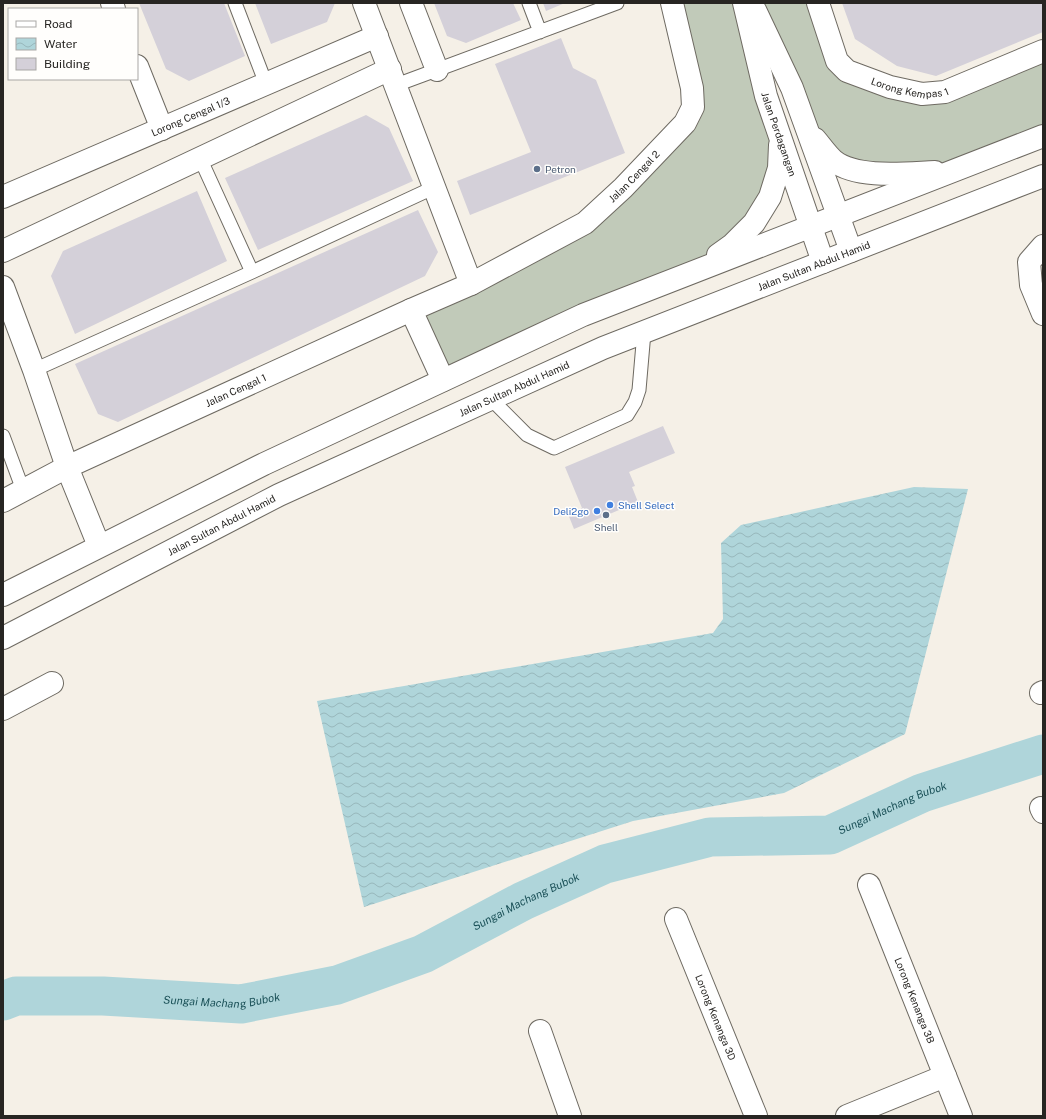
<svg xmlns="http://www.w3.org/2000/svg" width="1046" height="1119" font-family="'Public Sans',sans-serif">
	<defs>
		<pattern id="water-waves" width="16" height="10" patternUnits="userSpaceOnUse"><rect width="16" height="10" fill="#afd5da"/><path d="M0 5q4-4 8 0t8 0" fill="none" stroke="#97b7bb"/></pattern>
	</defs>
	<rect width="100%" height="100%" fill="#f5f0e7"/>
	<!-- grass -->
	<path fill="#c1cab9" d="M672 3H744L779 168 732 245 443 380 411 310 585 223 685 123Z
		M752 3H818L837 61 914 92 1043 51V136L956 171 834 161Z"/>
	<!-- water -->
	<path fill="url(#water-waves)" d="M914 487 968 489 905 734 784 793 633 821 364 907 317 701 713 633 723 619 721 543 741 525Z"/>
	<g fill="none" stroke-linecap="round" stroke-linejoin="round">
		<!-- river -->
		<path stroke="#afd5da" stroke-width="39" id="s1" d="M3 1001 16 996H103L241 1004 337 985 423 954 523 901 605 864 710 837 830 835 922 793 1043 754"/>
	</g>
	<!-- building -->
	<path fill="#d4d0d9" d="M139 3H224L245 56 189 81 166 69Z
		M255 3H335L327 22 271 44Z
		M434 3H513L521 20 466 43 447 36Z
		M543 3H565L546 11Z
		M842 3H1043V32L936 76 897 66 855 39Z
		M561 38 573 68 596 80 625 153 470 215 457 181 531 152 495 64Z
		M366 115 389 128 413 181 258 250 225 178Z
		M197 191 227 261 75 334 51 276 63 251Z
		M418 210 438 252 425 276 118 422 98 414 75 364Z
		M663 426 675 453 629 472 635 486 632 487 638 502 574 529 568 514 582 508 565 467Z"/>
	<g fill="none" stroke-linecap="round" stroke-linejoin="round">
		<!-- service casing -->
		<g stroke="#6e6a62" stroke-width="15">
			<path id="service" d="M235 3 266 84
				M529 3 540 32
				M396 85 617 3
				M200 158 252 272
				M34 370 252 272 435 187
				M491 399 527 435 554 448 627 415 635 402 639 390 644 332
				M3 436 23 490"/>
		</g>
		<!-- minor casing -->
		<g stroke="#6e6a62" stroke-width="24">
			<g id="minor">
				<path d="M112 3 114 9"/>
				<path d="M364 3 471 284"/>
				<path d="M411 3 437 70"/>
				<path id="s2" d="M818 3 837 61 847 71 890 87 922 94 945 92 1043 51"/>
				<path d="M137 66 162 129"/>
				<path id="s3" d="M3 197 377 36"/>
				<path d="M1043 246 1029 262 1031 285 1043 314"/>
				<path d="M3 251 390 69"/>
				<path d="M3 287 34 370 67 467 99 546"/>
				<path d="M411 310 443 380"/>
				<path id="s4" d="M3 501 67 467 411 310 471 284 585 223 623 188 685 123 693 107 692 88 672 3"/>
				<path d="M1041 693 1043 692"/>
				<path d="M3 709 52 683"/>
				<path d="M1041 808 1043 812"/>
				<path id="s5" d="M869 885 961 1116"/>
				<path id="s6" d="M676 919 756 1116"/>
				<path d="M540 1031 570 1116"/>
				<path d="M847 1116 945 1076"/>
			</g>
		</g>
		<!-- primary casing -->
		<g stroke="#6e6a62" stroke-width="24">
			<g id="primary">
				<path id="s7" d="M744 3 766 96 823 262"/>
				<path d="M755 10 792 88 851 251"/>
				<path d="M815 139C821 146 827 155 834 161 857 179 907 173 935 172"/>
				<path d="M718 255 732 245 754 223 770 197 779 168 780 145"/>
				<path d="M3 595 264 464 583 315 1043 136"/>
				<path id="s8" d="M3 638 279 495 603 348 1043 176"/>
			</g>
		</g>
		<!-- service -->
		<use href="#service" stroke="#fff" stroke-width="13"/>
		<!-- minor -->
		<use href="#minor" stroke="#fff" stroke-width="22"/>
		<!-- primary -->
		<use href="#primary" stroke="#fff" stroke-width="22"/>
	</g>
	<!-- markers -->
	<g fill="#5c6f8a" stroke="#fffefc" stroke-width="1.5">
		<circle cx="537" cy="169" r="4"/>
		<circle cx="606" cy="515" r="4"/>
	</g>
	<g fill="#3f7fe0" stroke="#fffefc" stroke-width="1.5">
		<circle cx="610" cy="505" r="4"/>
		<circle cx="597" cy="511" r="4"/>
	</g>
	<g text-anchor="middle" stroke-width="3" stroke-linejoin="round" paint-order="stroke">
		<!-- street labels -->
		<g font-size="10" fill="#272522" stroke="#fffefc">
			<text dy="4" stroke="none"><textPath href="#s2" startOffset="141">Lorong Kempas 1</textPath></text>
			<text dy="4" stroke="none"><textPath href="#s3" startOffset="204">Lorong Cengal 1/3</textPath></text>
			<text dy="4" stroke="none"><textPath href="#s7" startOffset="136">Jalan Perdagangan</textPath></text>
			<text dy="4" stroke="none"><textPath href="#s4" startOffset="713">Jalan Cengal 2</textPath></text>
			<text dy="4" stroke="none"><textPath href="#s8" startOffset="893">Jalan Sultan Abdul Hamid</textPath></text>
			<text dy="4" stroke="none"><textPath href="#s8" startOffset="569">Jalan Sultan Abdul Hamid</textPath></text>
			<text dy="4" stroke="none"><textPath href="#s4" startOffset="258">Jalan Cengal 1</textPath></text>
			<text dy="4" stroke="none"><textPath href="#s8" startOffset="246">Jalan Sultan Abdul Hamid</textPath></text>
			<text dy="4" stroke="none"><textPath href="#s5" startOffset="124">Lorong Kenanga 3B</textPath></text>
			<text dy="4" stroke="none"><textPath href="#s6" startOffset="106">Lorong Kenanga 3D</textPath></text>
		</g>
		<!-- service labels -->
		<g font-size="10" fill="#4e5e75" stroke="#fffefc" text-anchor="start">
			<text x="545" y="173">Petron</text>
			<text x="606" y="531" text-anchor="middle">Shell</text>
		</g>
		<!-- shop labels -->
		<g font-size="10" fill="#366cbe" stroke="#fffefc" text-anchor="start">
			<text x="618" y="509">Shell Select</text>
			<text x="589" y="515" text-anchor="end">Deli2go</text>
		</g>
		<!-- water labels -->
		<g font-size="11" font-style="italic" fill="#1b5158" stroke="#fffefc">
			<text dy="4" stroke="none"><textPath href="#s1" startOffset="928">Sungai Machang Bubok</textPath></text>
			<text dy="4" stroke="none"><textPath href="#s1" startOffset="544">Sungai Machang Bubok</textPath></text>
			<text dy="4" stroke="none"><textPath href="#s1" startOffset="220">Sungai Machang Bubok</textPath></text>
		</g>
	</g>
	<!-- border -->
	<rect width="1046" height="1119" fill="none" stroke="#272522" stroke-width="8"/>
	<!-- legend -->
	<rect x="8" y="8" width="130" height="72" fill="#fffefc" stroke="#a9a7a5"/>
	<rect x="16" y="21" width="20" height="6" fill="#ffffff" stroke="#a9a7a5"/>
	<text x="44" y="28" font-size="12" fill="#272522">Road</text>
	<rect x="16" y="38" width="20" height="12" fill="url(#water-waves)" stroke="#a9a7a5"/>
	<text x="44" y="48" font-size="12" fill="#272522">Water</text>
	<rect x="16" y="58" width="20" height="12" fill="#d4d0d9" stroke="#a9a7a5"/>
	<text x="44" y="68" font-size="12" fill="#272522">Building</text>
</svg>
